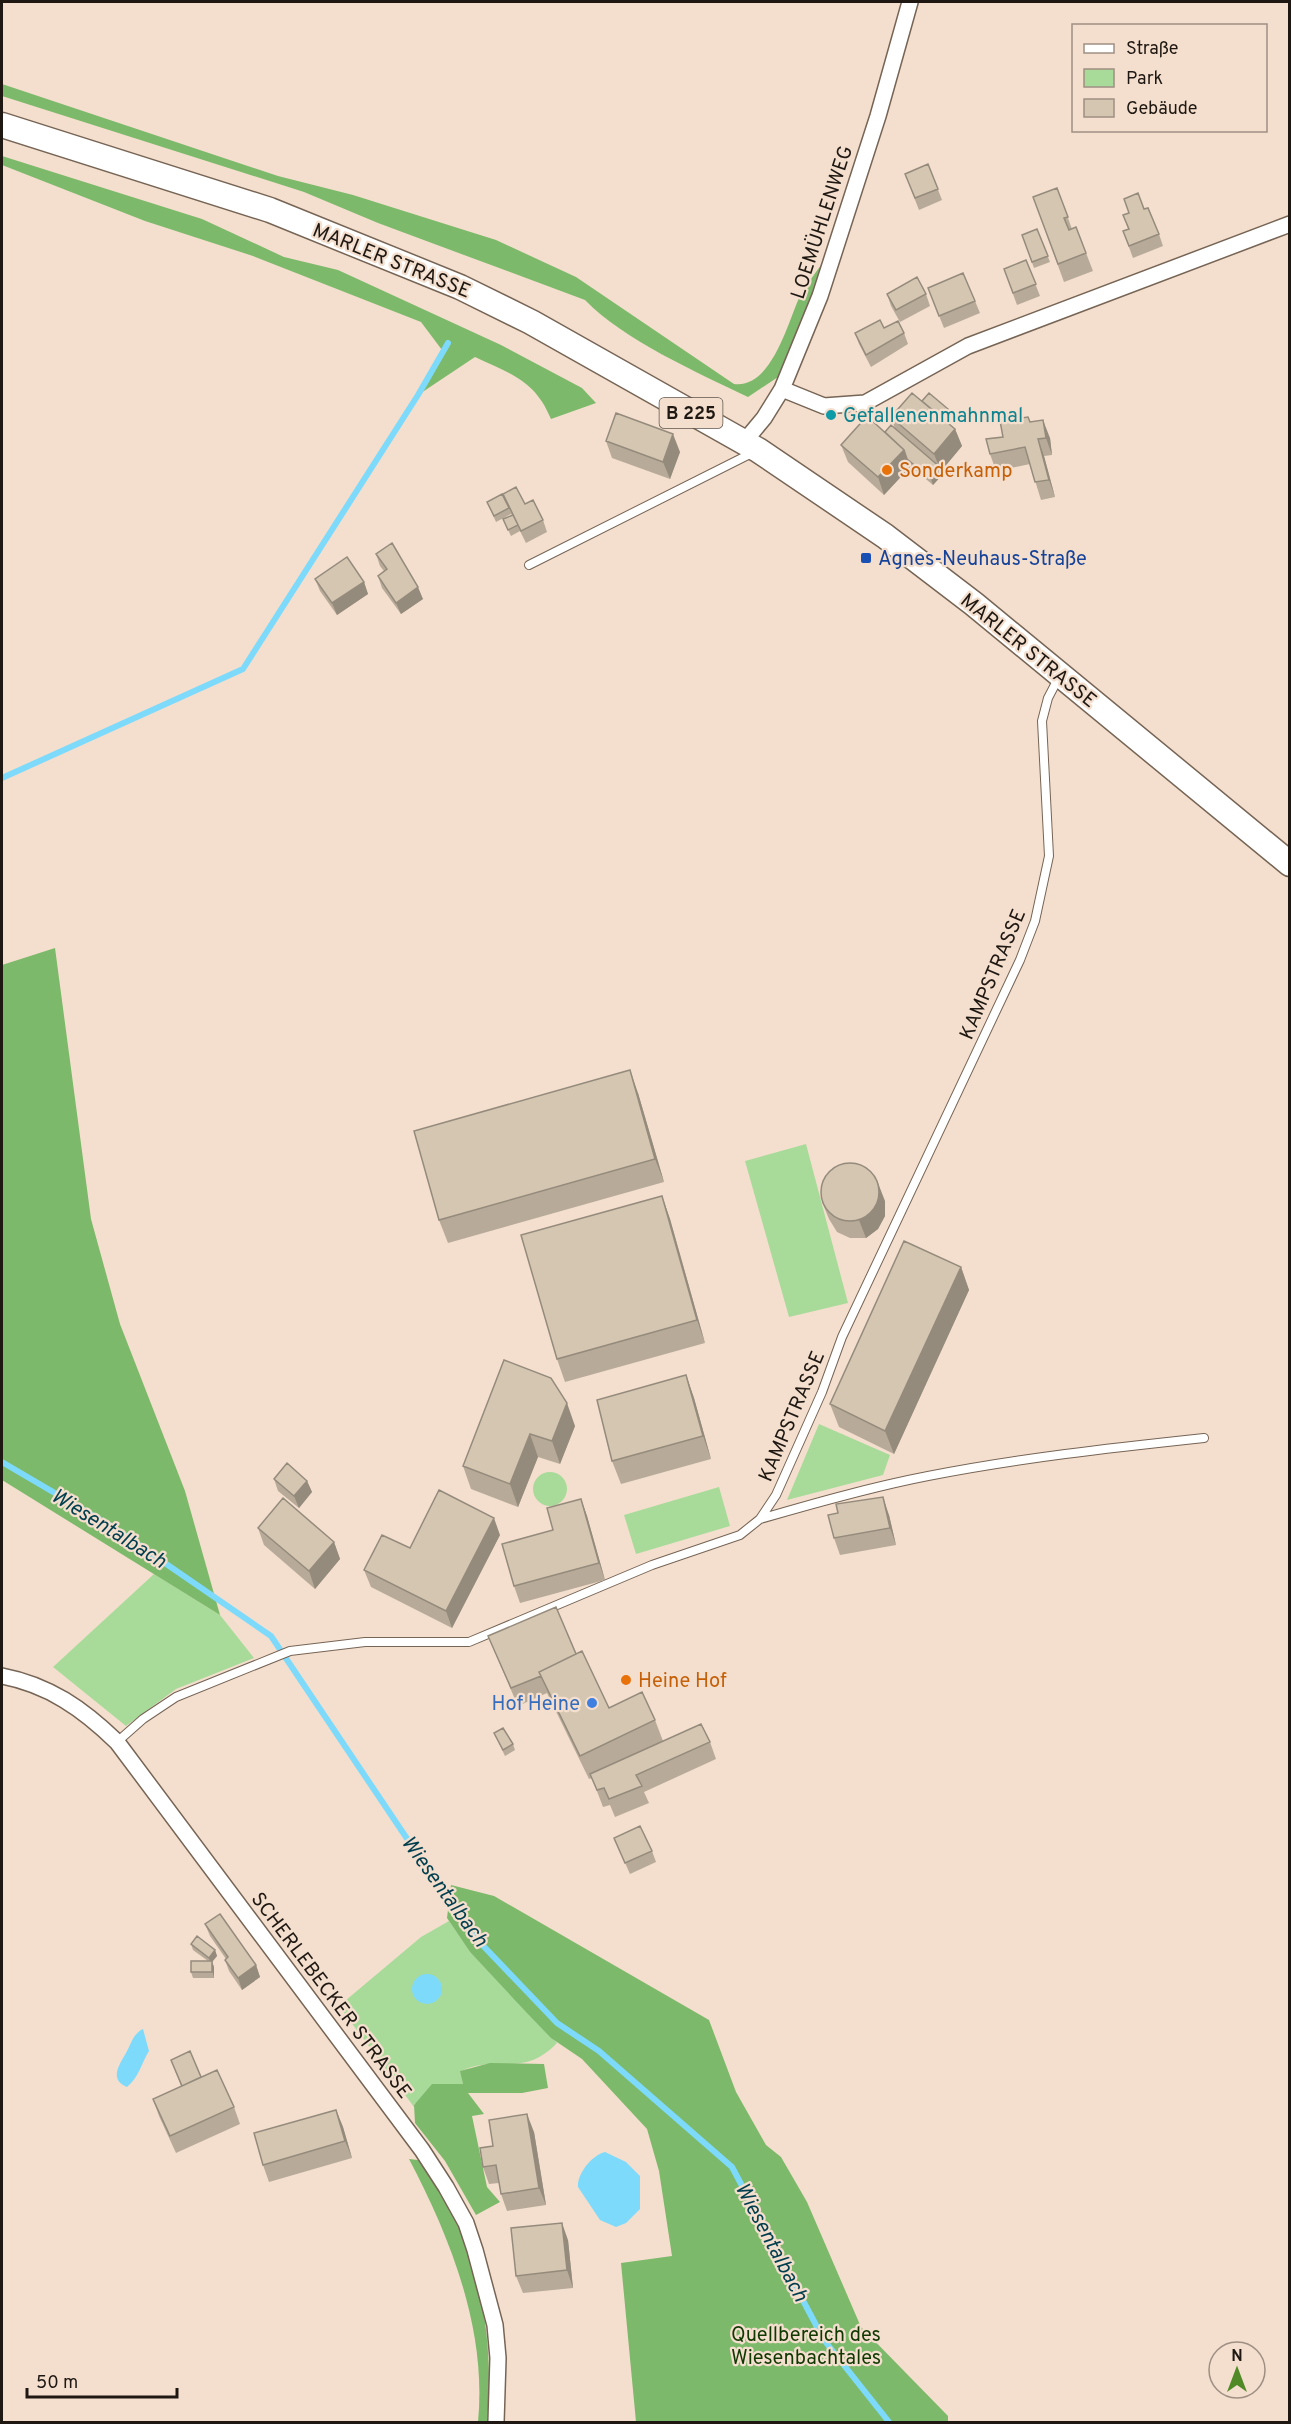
<svg xmlns="http://www.w3.org/2000/svg" width="1291" height="2424" font-family="Overpass,sans-serif">
	<rect width="100%" height="100%" fill="#f4dfce"/>
	<!-- green -->
	<path fill="#a8db9a" d="M806 1144 848 1303 789 1317 745 1161Z
		M819 1424 890 1455 883 1475 787 1500Z
		M533 1489a17 17 0 1 1 34 0a17 17 0 1 1-34 0Z
		M719 1487 730 1526 636 1554 624 1515Z
		M154 1574 220 1615 254 1658 176 1689 126 1726 53 1667Z
		M449 1921 470 1952 557 2043C522 2079 502 2053 461 2071L463 2084 414 2104V2107L339 2006 421 1937Z"/>
	<!-- forest -->
	<path fill="#7db96b" d="M2 84 278 176 353 195 496 240 576 277 734 384C772 389 788 321 800 296 806 285 814 275 821 265L800 334 778 377 748 397C696 372 624 340 585 300L378 223 304 192 2 96Z
		M2 156 202 219 284 257 338 270 501 345 582 388 596 403 551 419C535 380 511 374 475 357L418 395 442 350 421 322 253 256 145 221 2 165Z
		M55 948 91 1219 120 1324 185 1491 220 1615 2 1480V965Z
		M451 1885 494 1896 709 2020 736 2092 766 2145 781 2157 807 2202 861 2327 948 2416V2422H636L621 2263 672 2256 659 2171 647 2129 582 2059 551 2038 526 2012 470 1952 447 1918Z
		M490 2063 544 2064 548 2088 522 2093H468L484 2114 472 2116 487 2187 500 2202 476 2215 445 2161 415 2123 414 2105 432 2084H463L460 2071Z
		M409 2159 418 2160C428 2174 439 2188 447 2202 483 2268 494 2349 487 2422H478C487 2330 451 2239 409 2159Z"/>
	<!-- water -->
	<path fill="#7ddafb" d="M412 1989a15 15 0 1 1 30 0a15 15 0 1 1-30 0Z
		M143 2029 149 2051C141 2064 139 2077 127 2087 108 2079 120 2064 127 2051 132 2042 133 2034 143 2029Z
		M605 2152 626 2162 640 2176V2209L626 2223 616 2227 600 2220 578 2187C577 2174 592 2155 605 2152Z"/>
	<g fill="none" stroke-linecap="round" stroke-linejoin="round">
		<!-- stream -->
		<path stroke="#7ddafb" stroke-width="6" d="M2 778 243 669 418 395 448 343
			M2 1462 111 1526 271 1636 469 1931 557 2023 599 2051 732 2167 824 2340 889 2422"/>
		<!-- service casing -->
		<g stroke="#766455" stroke-width="10">
			<path id="service" d="M529 565 754 452
				M760 1519C815 1503 871 1487 928 1476 1019 1458 1111 1448 1204 1438
				M117 1742 143 1719 176 1697 290 1651 365 1642H469L652 1565 740 1535 760 1519 776 1495 822 1392 842 1337 1020 960 1035 921 1049 856 1042 721 1048 698 1059 677"/>
		</g>
		<!-- minor casing -->
		<g stroke="#766455" stroke-width="18">
			<path id="minor" d="M782 389 824 406 865 403 968 346 1290 224
				M744 442 764 418 782 389 820 296 878 116 910 2
				M2 1676C49 1685 83 1709 117 1742L422 2150 446 2187 466 2223 475 2250 495 2325 498 2358 496 2422"/>
		</g>
		<!-- primary casing -->
		<g stroke="#766455" stroke-width="27">
			<path id="primary" d="M2 125 270 210 460 287 531 322 758 450 885 536 974 604 1290 864"/>
		</g>
		<!-- service -->
		<use href="#service" stroke="#fff" stroke-width="8"/>
		<!-- minor -->
		<use href="#minor" stroke="#fff" stroke-width="15"/>
		<!-- primary -->
		<use href="#primary" stroke="#fff" stroke-width="24"/>
	</g>
	<!-- wall -->
	<path fill="#b7aa98" d="M928 164 942 200 919 210 905 174Z
		M1057 188 1072 229 1076 227 1093 271 1064 282 1033 197Z
		M1124 199 1144 209 1159 234 1163 246 1133 258 1123 231 1128 229 1123 215 1129 213Z
		M1037 229 1050 262 1034 268 1022 235Z
		M1026 260 1040 296 1017 305 1004 269Z
		M928 288 975 301 980 313 944 328Z
		M887 294H926L930 306 900 322 891 306Z
		M884 328 904 333 908 344 871 367 859 344 855 333Z
		M922 401 948 409 950 415 945 420 955 429 962 446 942 470 943 474 933 485 909 465 910 467 884 495 848 462 841 445 895 429 891 417Z
		M1030 422 1050 438 1052 455 1044 456 1055 497 1041 500 1030 464 996 471 990 454 1003 437Z
		M606 441 680 452 670 479 612 458Z
		M487 502 525 504 543 520 547 532 526 543 520 531 511 536 503 519 512 515 511 514 496 522Z
		M376 554 423 599 401 614 382 588 378 576 384 571 380 566Z
		M315 579 364 582 368 594 337 615 320 591Z
		M638 1093 664 1182 448 1243 439 1220Z
		M662 1196 670 1219 705 1343 565 1382 557 1359Z
		M885 1201V1216L878 1229 866 1238H850L837 1232 829 1219 822 1202Z
		M961 1267 969 1290 894 1454 839 1427 830 1404Z
		M504 1360 575 1426 560 1464 538 1457 518 1507 471 1489 463 1466Z
		M686 1375 694 1398 711 1459 621 1484 612 1461Z
		M274 1479 307 1481 312 1492 299 1508 278 1491Z
		M581 1499 587 1516 605 1580 520 1603 514 1586 553 1530Z
		M889 1515 896 1545 840 1555 834 1538Z
		M258 1528 334 1542 340 1559 315 1589 264 1545Z
		M500 1535 452 1628 371 1587 364 1570 410 1548Z
		M488 1636 576 1654 609 1708 655 1720 663 1741 710 1742 716 1759 644 1792 649 1803 615 1817 610 1805 603 1807 592 1778 589 1779 547 1693 518 1706 495 1653Z
		M494 1733 513 1744 515 1750 505 1756Z
		M614 1838 652 1851 656 1862 630 1874Z
		M205 1924 256 1965 260 1977 242 1990 229 1971 225 1960 226 1959 210 1936Z
		M191 1944 215 1950 217 1956 212 1962 214 1967V1978H193L191 1972 208 1961 193 1950Z
		M171 2060 201 2077 234 2107 240 2124 176 2153 159 2116 153 2099 181 2086Z
		M336 2110 343 2127 352 2158 269 2182 263 2165Z
		M534 2132 546 2205 507 2211 501 2194 499 2183 489 2184 483 2167 493 2146Z
		M568 2240 573 2288 523 2293 516 2276Z"/>
	<!-- shaded-wall -->
	<path fill="#958b7c" d="M948 409 950 415 939 427 937 421Z
		M1043 420 1050 438 1052 455 1046 438Z
		M955 429 962 446 942 470 943 474 933 485 931 479 940 469 934 454Z
		M673 434 680 452 670 479 663 462Z
		M1038 439 1044 456 1055 497 1049 480Z
		M904 450 910 467 884 495 878 477Z
		M364 582 368 594 337 615 332 603Z
		M418 587 423 599 401 614 396 603Z
		M630 1070 638 1093 664 1182 655 1159Z
		M878 1183 885 1201V1216L878 1229 866 1238 859 1220Z
		M662 1196 670 1219 705 1343 697 1320Z
		M961 1267 969 1290 894 1454 885 1431Z
		M686 1375 694 1398 711 1459 703 1436Z
		M567 1403 575 1426 560 1464 552 1441Z
		M530 1434 538 1457 518 1507 510 1484Z
		M307 1481 312 1492 299 1508 294 1496Z
		M883 1497 889 1515 896 1545 890 1528Z
		M581 1499 587 1516 605 1580 599 1563Z
		M494 1518 500 1535 452 1628 446 1611Z
		M334 1542 340 1559 315 1589 309 1571Z
		M215 1950 217 1956 212 1962 214 1967V1978L209 1958Z
		M256 1965 260 1977 242 1990 238 1978Z
		M336 2110 343 2127 352 2158 345 2141Z
		M527 2114 534 2132 546 2205 539 2188Z
		M562 2223 568 2240 573 2288 567 2270Z"/>
	<!-- building -->
	<path fill="#d5c6b1" stroke="#958b7c" stroke-width="1.5" d="M928 164 938 189 915 198 905 174Z
		M1057 188 1068 217 1064 218 1069 230 1076 227 1086 253 1058 264 1033 197Z
		M1138 193 1144 209 1148 208 1159 234 1129 246 1123 231 1129 229 1123 215 1129 213 1124 199Z
		M1037 229 1048 256 1032 262 1022 235Z
		M1026 260 1036 284 1013 293 1004 269Z
		M963 273 975 301 939 316 928 288Z
		M917 277 926 294 896 310 887 294Z
		M880 320 884 328 898 321 904 333 866 355 855 333Z
		M912 393 955 429 934 454 891 417Z
		M929 393 948 409 941 417 922 401Z
		M616 413 673 434 663 462 606 441Z
		M867 416 904 450 878 477 841 445Z
		M1028 417 1030 422 1043 420 1046 438 1038 439 1049 480 1035 482 1025 447 990 454 986 439 1003 437 1000 421Z
		M891 425 941 468 931 479 907 459 904 450 885 432Z
		M516 487 525 504 533 500 543 520 521 531 503 494Z
		M502 494 509 508 494 516 487 502Z
		M513 515 518 525 508 530 503 519Z
		M392 543 418 587 396 603 378 576 387 569 376 554Z
		M347 557 364 582 332 603 315 579Z
		M630 1070 655 1159 439 1220 414 1131Z
		M821 1192a29 29 0 1 1 58 0a29 29 0 1 1-58 0Z
		M662 1196 697 1320 557 1359 521 1235Z
		M904 1241 961 1267 885 1431 830 1404Z
		M504 1360 551 1378 567 1403 552 1441 530 1434 510 1484 463 1466Z
		M686 1375 703 1436 612 1461 597 1400Z
		M287 1463 307 1481 294 1496 274 1479Z
		M439 1490 494 1518 446 1611 364 1570 382 1535 410 1548Z
		M883 1497 890 1528 834 1538 828 1515 838 1513 836 1504Z
		M283 1498 334 1542 309 1571 258 1528Z
		M581 1499 599 1563 514 1586 502 1544 553 1530 547 1508Z
		M556 1607 576 1654 539 1672 541 1676 511 1688 488 1636Z
		M582 1651 609 1708 642 1692 655 1720 580 1756 539 1672Z
		M701 1724 710 1742 636 1775 642 1786 609 1799 604 1788 597 1790 590 1774Z
		M503 1728 513 1744 503 1750 494 1733Z
		M640 1826 652 1851 625 1863 614 1838Z
		M220 1914 256 1965 238 1978 225 1960 228 1957 205 1924Z
		M197 1936 215 1950 209 1958 191 1944Z
		M191 1961H212V1972H191Z
		M190 2051 201 2077 182 2086 171 2060Z
		M217 2070 234 2107 170 2136 153 2099Z
		M336 2110 345 2141 263 2165 254 2133Z
		M527 2114 539 2188 501 2194 496 2165 483 2167 480 2148 493 2146 489 2120Z
		M562 2223 567 2270 516 2276 511 2228Z"/>
	<!-- markers -->
	<circle fill="#0f9aa8" stroke="#f4dfce" stroke-width="2" cx="831" cy="415" r="6"/>
	<g fill="#e8710a" stroke="#f4dfce" stroke-width="2">
		<circle cx="887" cy="470" r="6"/>
		<circle cx="626" cy="1680" r="6"/>
	</g>
	<rect fill="#1a4fb4" stroke="#f4dfce" stroke-width="2" x="860" y="552" width="12" height="12" rx="3"/>
	<circle fill="#3f7fe0" stroke="#f4dfce" stroke-width="2" cx="592" cy="1703" r="6"/>
	<g text-anchor="middle" stroke-width="4.5" stroke-linejoin="round" paint-order="stroke">
		<!-- shield labels -->
		<rect fill="#f4dfce" stroke="#5f544a" stroke-width="1.5" x="659.5" y="398" width="63" height="30" rx="4.5"/>
		<g font-size="18" font-weight="bold" fill="#1f1812">
			<text x="691" y="419">B 225</text>
		</g>
		<!-- street labels -->
		<g font-size="20" fill="#1f1812" stroke="#f4dfce">
			<text transform="translate(821 222) rotate(-72)" y="7">LOEMÜHLENWEG</text>
			<text transform="translate(392 260) rotate(22)" y="7">MARLER STRASSE</text>
			<text transform="translate(1029 650) rotate(39)" y="7">MARLER STRASSE</text>
			<text transform="translate(992 974) rotate(-67)" y="7">KAMPSTRASSE</text>
			<text transform="translate(791 1416) rotate(-67)" y="7">KAMPSTRASSE</text>
			<text transform="translate(332 1995) rotate(53)" y="7">SCHERLEBECKER STRASSE</text>
		</g>
		<!-- culture labels -->
		<g font-size="20" fill="#0d838f" stroke="#f4dfce" text-anchor="start">
			<text x="843" y="422">Gefallenenmahnmal</text>
		</g>
		<!-- food labels -->
		<g font-size="20" fill="#c56008" stroke="#f4dfce" text-anchor="start">
			<text x="899" y="477">Sonderkamp</text>
			<text x="638" y="1687">Heine Hof</text>
		</g>
		<!-- transit labels -->
		<g font-size="20" fill="#164399" stroke="#f4dfce" text-anchor="start">
			<text x="878" y="565">Agnes-Neuhaus-Straße</text>
		</g>
		<!-- shop labels -->
		<g font-size="20" fill="#366cbe" stroke="#f4dfce" text-anchor="end">
			<text x="580" y="1710">Hof Heine</text>
		</g>
		<!-- park labels -->
		<g font-size="20" fill="#103902" stroke="#f4dfce">
			<text x="806" y="2341">Quellbereich des<tspan x="806" dy="23">Wiesenbachtales</tspan></text>
		</g>
		<!-- water labels -->
		<g font-size="21" font-style="italic" fill="#013e4e" stroke="#f4dfce">
			<text transform="translate(109 1528) rotate(32)" y="7">Wiesentalbach</text>
			<text transform="translate(445 1891) rotate(54)" y="7">Wiesentalbach</text>
			<text transform="translate(772 2242) rotate(62)" y="7">Wiesentalbach</text>
		</g>
	</g>
	<!-- border -->
	<rect width="1291" height="2424" fill="none" stroke="#1f1812" stroke-width="6"/>
	<!-- legend -->
	<rect x="1072" y="24" width="195" height="108" fill="#f4dfce" stroke="#9f8f83" stroke-width="1.5"/>
	<rect x="1084" y="44" width="30" height="9" fill="#ffffff" stroke="#9f8f83" stroke-width="1.5"/>
	<text x="1126" y="54" font-size="18" fill="#1f1812">Straße</text>
	<rect x="1084" y="69" width="30" height="18" fill="#a8db9a" stroke="#9f8f83" stroke-width="1.5"/>
	<text x="1126" y="84" font-size="18" fill="#1f1812">Park</text>
	<rect x="1084" y="99" width="30" height="18" fill="#d5c6b1" stroke="#9f8f83" stroke-width="1.5"/>
	<text x="1126" y="114" font-size="18" fill="#1f1812">Gebäude</text>
	<!-- north arrow -->
	<g transform="translate(1237 2370)"><circle r="28" fill="#f4dfce" stroke="#9f8f83" stroke-width="1.5"/>
	<path d="M0-4.5L10 22L0 15L-10 22Z" fill="#508a27"/>
	<text y="-9" font-size="16" font-weight="bold" text-anchor="middle" fill="#1f1812">N</text>
	</g>
	<!-- scale -->
	<path d="M27 2388v9h150v-9" fill="none" stroke="#1f1812" stroke-width="3"/>
	<text x="36" y="2388" font-size="18" fill="#1f1812" stroke="#f4dfce" stroke-width="4.5" paint-order="stroke">50 m</text>
</svg>
